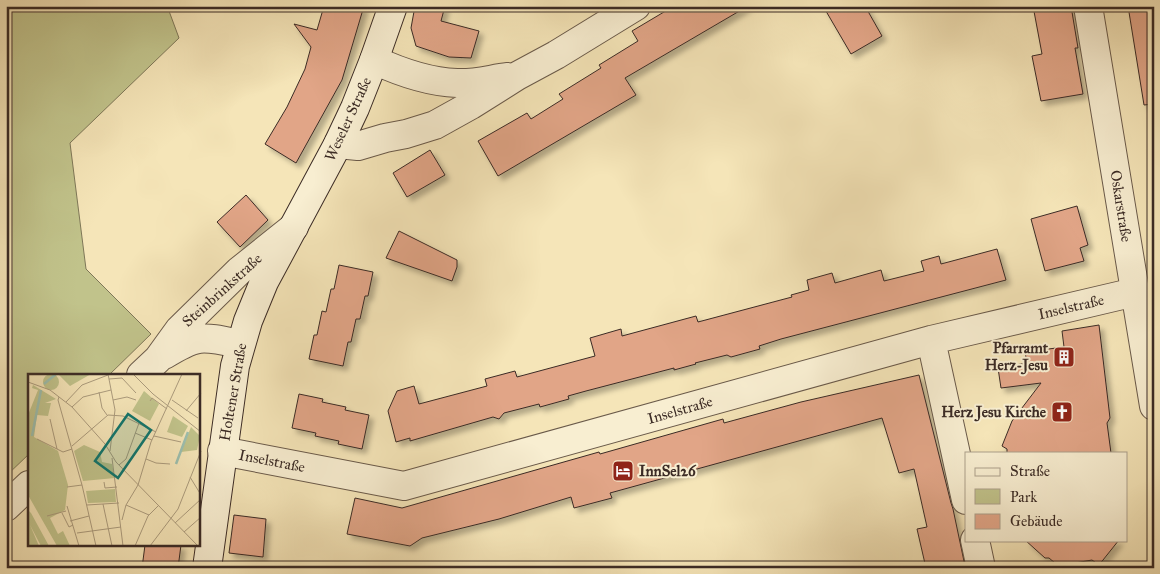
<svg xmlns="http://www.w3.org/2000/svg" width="1160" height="574" font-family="'IM FELL Great Primer',serif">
	<defs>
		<filter id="shadow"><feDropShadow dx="4.5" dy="4.5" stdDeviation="2.5" flood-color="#0004"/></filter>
	</defs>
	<rect width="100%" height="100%" fill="#f5e5b8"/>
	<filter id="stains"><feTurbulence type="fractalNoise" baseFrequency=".004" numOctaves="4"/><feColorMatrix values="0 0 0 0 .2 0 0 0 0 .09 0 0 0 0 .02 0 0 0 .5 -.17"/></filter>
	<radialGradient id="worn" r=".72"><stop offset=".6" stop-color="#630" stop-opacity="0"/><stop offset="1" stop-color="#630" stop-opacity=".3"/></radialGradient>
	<!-- green -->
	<path fill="#c1c38b" stroke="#7e7758" d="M6 6H175L169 11 179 38 70 143 86 269 151 334 109 375H29V454L6 476Z"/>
	<!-- building -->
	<path fill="#e1a587" stroke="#3b2b25" filter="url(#shadow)" d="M324 6H364L342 80 296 163 265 144 287 107 305 69 311 47 294 24 317 30Z
		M415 6H445L441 21 479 31 471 58 449 57 416 46 411 28Z
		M674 6H748L625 78 636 95 498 176 478 141 527 113 531 119 563 99 559 94 601 68 599 65 638 41 632 31Z
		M823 6H865L882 36 851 54Z
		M1033 6H1071L1078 48H1075L1083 94 1041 101 1032 56 1042 54Z
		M1128 6H1154V104L1144 105Z
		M430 150 445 175 407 197 393 173Z
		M246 195 268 220 240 247 217 222Z
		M1077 206 1088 245 1080 248 1084 261 1045 271 1031 219Z
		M399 231 457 260V267L452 281 386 258Z
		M997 249 1006 280 781 339 759 346 760 349 731 357 727 355 695 363 696 364 674 370V368L586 391 568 396 569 399 540 407 539 404 504 413 499 419 493 417 410 441V438L396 442 388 411 397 391 414 386 419 404 487 386 485 379 515 371 517 377 595 356 590 338 621 329 622 336 696 316 698 322 792 297 791 295 809 290 807 280 832 273 835 283 881 270 884 281 924 271 921 261 939 256 941 264Z
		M339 265 373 272 368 296H365L360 319H356L351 342H348L343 366 309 359 314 335H317L322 311 326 312 331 289H334Z
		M1099 325 1110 418 1107 423 1111 453H1007V449L1002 446 1012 421 1041 383 1001 388 998 368 1027 363 1025 352 1064 347 1062 331Z
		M919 375 951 503 953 509 965 566 956 568H926L917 529 927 527 914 469 899 473 882 418 610 493 612 498 574 508 571 497 499 519 422 538 410 546 347 534 355 498 402 508 599 452 600 454 723 419 724 423 801 402Z
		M299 394 323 399 322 402 346 407 345 410 369 415 362 449 338 444 339 441 315 436 316 433 292 428Z
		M234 515 266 519 263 557 229 553Z
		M1025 540H1119L1099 565 1092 560 1069 564 1066 568H1061L1049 558H1045Z
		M145 545H181L178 568H142Z"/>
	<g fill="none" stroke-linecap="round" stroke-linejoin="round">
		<!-- minor casing -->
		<g stroke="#6a5a4a" stroke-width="30">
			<path id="minor" d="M1088 6 1154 406
				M374 60C400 72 428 82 457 83 474 84 491 79 508 77
				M338 144 358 146 385 138 406 134 435 125 471 105 517 76 556 55 636 6
				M931 340 966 500
				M164 355C198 334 202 336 240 344
				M141 375 158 359 179 330 239 271 294 227
				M222 451 404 486 931 340 1135 292
				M6 507 29 485
				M975 540 981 568"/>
		</g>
		<!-- secondary casing -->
		<g stroke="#3b2b25" stroke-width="30">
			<path id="secondary" d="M207 568 235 366 248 321 264 282 338 144 355 108 374 60 393 6"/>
		</g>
		<!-- minor -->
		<use href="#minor" stroke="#f8eed1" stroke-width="28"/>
		<!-- secondary -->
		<use href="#secondary" stroke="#f8eed1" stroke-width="28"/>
	</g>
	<!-- icons -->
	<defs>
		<g id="building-square" transform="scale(1.125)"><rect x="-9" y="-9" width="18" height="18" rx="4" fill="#8f2418" stroke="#f8eed1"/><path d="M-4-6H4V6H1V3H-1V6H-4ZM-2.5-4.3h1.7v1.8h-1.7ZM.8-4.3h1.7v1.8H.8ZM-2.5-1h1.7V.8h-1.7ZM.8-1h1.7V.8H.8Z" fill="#fff"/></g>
		<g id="church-square" transform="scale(1.125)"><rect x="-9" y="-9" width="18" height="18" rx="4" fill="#8f2418" stroke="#f8eed1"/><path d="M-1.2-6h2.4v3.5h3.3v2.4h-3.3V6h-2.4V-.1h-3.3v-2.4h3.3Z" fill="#fff"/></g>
		<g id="hotel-square" transform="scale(1.125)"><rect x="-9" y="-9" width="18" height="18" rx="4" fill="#8f2418" stroke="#f8eed1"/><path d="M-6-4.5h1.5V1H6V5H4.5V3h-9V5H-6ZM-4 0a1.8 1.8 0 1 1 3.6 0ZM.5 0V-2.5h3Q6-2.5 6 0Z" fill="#fff"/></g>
	</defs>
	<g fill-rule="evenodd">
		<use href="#building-square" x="1064" y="357"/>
		<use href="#church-square" x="1062" y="412"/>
		<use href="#hotel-square" x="623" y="471"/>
	</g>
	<g text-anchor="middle" stroke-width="4" stroke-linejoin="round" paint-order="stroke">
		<!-- street labels -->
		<g font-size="15" fill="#3b2b25" stroke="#f8eed1">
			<text transform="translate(348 119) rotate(-65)" y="5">Weseler Straße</text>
			<text transform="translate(1121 206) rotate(81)" y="5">Oskarstraße</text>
			<text transform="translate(222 290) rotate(-42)" y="5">Steinbrinkstraße</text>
			<text transform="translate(1071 307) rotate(-13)" y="5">Inselstraße</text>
			<text transform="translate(233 392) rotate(-80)" y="5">Holtener Straße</text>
			<text transform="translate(680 410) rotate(-16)" y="5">Inselstraße</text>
			<text transform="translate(272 461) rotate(11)" y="5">Inselstraße</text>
		</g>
		<!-- poi labels -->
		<g font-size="15" font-weight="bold" fill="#3b2b25" stroke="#f8eed1" text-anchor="end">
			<text x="1048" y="353">Pfarramt<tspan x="1048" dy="17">Herz-Jesu</tspan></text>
			<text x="1046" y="417">Herz Jesu Kirche</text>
			<text x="639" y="476" text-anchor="start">InnSel26</text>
		</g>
	</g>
	<!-- overview -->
	<g transform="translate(28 374)">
		<rect width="172" height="172" fill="#f5e5b8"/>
		<path d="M30 0H63L42 12ZM15 8a8 8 0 1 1 16 0a8 8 0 1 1-16 0ZM5 11 28 25 17 29H23L20 42 9 41 6 63 30 77 40 111 37 136 22 144 30 160 35 157 42 172H29L0 121V41L10 16 4 14ZM116 17 131 30 122 47 104 37ZM145 42 160 52 154 63 139 58ZM163 53 172 62 169 76 153 78ZM56 71 72 78 74 88 84 90 87 104 55 107 46 77ZM87 115 88 128 60 129 58 117ZM0 136 3 139 21 172H13L2 151 11 172H0Z" fill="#c1c38b"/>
		<path fill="none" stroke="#9cbfaf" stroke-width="2.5" d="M16 10 28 0M4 62 13 16M148 90 160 58"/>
		<path fill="none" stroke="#ab9b7d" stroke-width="1" d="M80 0 87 36 82 77M105 0 125 20 173 58M81 5 94 4 108 19M0 8 22 16 44 33 77 70 88 88 170 172M71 18 74 34 79 41M31 23 30 26 54 111 68 172M85 26 99 23 108 26M144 26 170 44M122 27 124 24 139 35M38 28 54 11 80 1M44 33 55 23 83 16M158 37 173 19M22 45 29 75M107 59 124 66M126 62 153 68M9 65 35 78 44 75M44 72 80 41 95 42 128 58M84 84 95 172M118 85 128 89 142 90M91 91 98 85 111 49M162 103 173 121M76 108 77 114 89 113M110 111 123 68 154 0M39 113 54 111M75 130 84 172M59 131 91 129M98 131 121 141M39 132 51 172M34 139 41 153 45 151M19 142 38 137M94 146 98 131 110 111M42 147 61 142M147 149 173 125M156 158 173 143M49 159 93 153M107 172 120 142 131 131M122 172 150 135 173 77"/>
		<path fill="#0f766e" fill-opacity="0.15" stroke="#0f766e" stroke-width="2.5" d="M100 40 123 56 90 104 67 87Z"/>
		<rect width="172" height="172" fill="none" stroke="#3b2b25" stroke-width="2.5"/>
	</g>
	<!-- margin -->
	<rect width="1160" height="574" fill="none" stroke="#f5e5b8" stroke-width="25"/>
	<rect x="8" y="8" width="1145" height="559" fill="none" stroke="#3b2b25" stroke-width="2.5"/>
	<rect x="12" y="12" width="1135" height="549" fill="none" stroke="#3b2b25"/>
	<!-- legend -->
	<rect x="965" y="452" width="162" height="90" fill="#f8eed1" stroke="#aca08c"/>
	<rect x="975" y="468" width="25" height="8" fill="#f8eed1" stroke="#aca08c"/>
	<text x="1010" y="476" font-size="15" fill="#3b2b25">Straße</text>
	<rect x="975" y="489" width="25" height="15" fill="#c1c38b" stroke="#aca08c"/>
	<text x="1010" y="502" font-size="15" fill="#3b2b25">Park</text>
	<rect x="975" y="514" width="25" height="15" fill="#e1a587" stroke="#aca08c"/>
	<text x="1010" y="526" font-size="15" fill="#3b2b25">Gebäude</text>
	<rect width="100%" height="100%" filter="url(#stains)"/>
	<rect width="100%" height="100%" fill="url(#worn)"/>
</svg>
